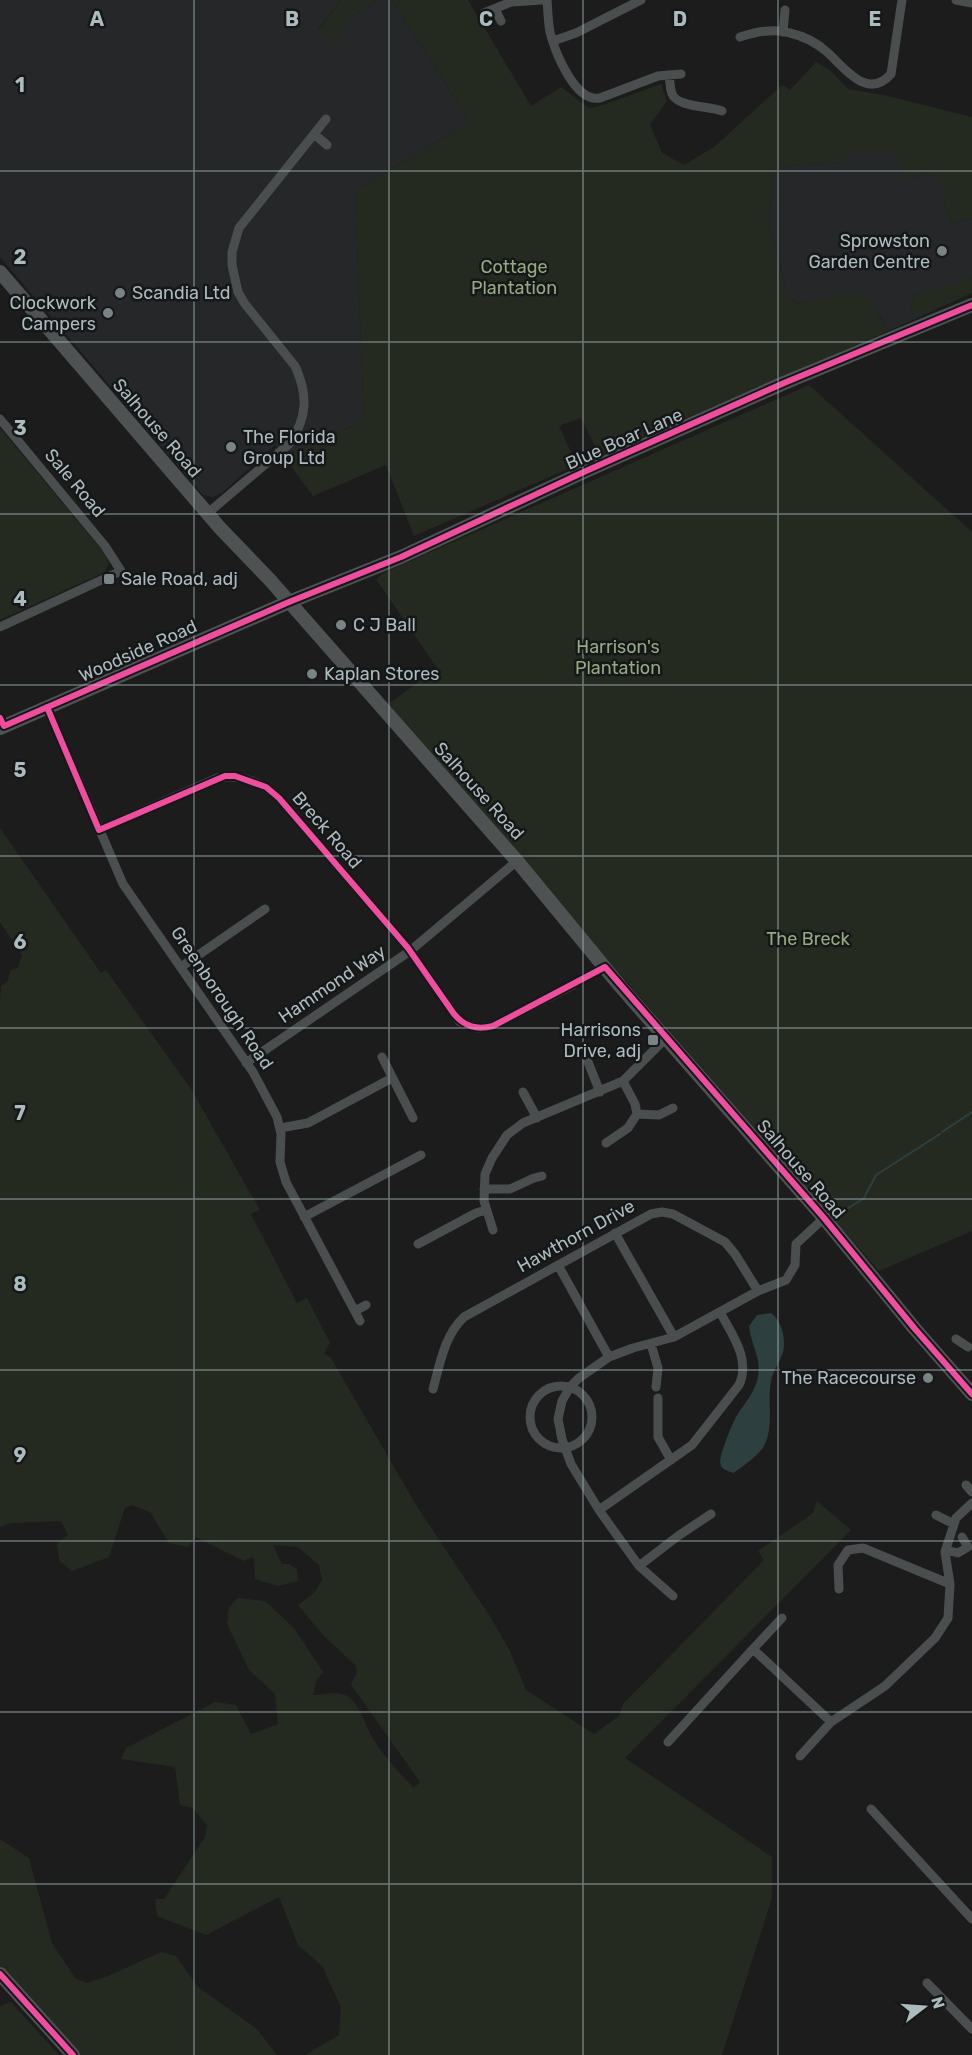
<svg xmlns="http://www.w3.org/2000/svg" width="972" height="2055" font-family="Rubik,sans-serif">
	<rect width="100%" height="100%" fill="#1c1c1c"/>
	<!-- built -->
	<path fill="#252728" d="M0 0H341L318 30 347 19 377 0H392L470 122 355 191 364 421 284 457 275 445 222 493 213 497 203 495 0 257Z
		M853 151H896L912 179 923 173 939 179 946 191 944 203 952 223 972 218V278L914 296 910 309 913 314H926L886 332 881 317 869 301 855 294 797 304 787 293 769 223 773 172 778 167 841 162Z"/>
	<!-- green -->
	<path fill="#252a21" d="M341 0H377L347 19 336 43 318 31Z
		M392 0H468L531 106 561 87 589 108 603 105 661 84 667 101 650 125 662 153 684 165 714 147 782 85 790 90 816 62 831 71 848 89 884 95 972 117V218L952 223 944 203 945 191 939 179 923 173 912 179H905L896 151H853L841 162 778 167 773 172 769 223 787 293 797 304C809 302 845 293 854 294 872 296 882 318 886 332L587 461 585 454 596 448 581 418 559 426 577 465 414 536 386 465 313 496 284 457 364 421 355 191 470 122Z
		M972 278V293L926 314H913L910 309 914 296Z
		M809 385 972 532V1231L879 1271 386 706 437 668 376 579 383 573Z
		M0 428 106 555 109 563 105 572 0 620Z
		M0 828 101 973 106 970 191 1089 260 1210 251 1214 297 1303 307 1298 330 1343 324 1353 331 1358 416 1505 489 1615 510 1651 526 1690 594 1734 619 1716 623 1704 764 1560 758 1551 813 1513 817 1501 851 1530 625 1758 772 1857V1898L722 2055H305L339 2035 341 2007 322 1966 298 1945 279 1897 206 1935 157 1916 155 1899H164L205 1837 207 1825 193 1808 180 1805 175 1767 121 1759 126 1748 215 1702 236 1705 251 1734 278 1724 275 1694 249 1670 227 1624 229 1607 238 1598 265 1601 294 1628 323 1672 316 1681 313 1695C323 1695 337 1691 345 1695 357 1700 363 1718 368 1729 377 1749 399 1773 414 1788L420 1782 352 1686 351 1683 357 1673 356 1666 324 1636 298 1605 314 1593 322 1580 319 1565 298 1547 273 1545 282 1564H289L297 1569 298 1581 278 1586 255 1579 254 1559 252 1557 244 1561 196 1537 188 1547 169 1543 150 1512 132 1505 125 1508 109 1557 72 1571 59 1560 57 1544 68 1535 61 1521 11 1523 0 1527V1001L1 986 7 982 11 970 18 968 22 955 0 922Z
		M0 1839 29 1858 52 1943 75 1978 87 1983 108 1976 161 1952 176 1956 198 1987 257 2029 277 2055H80L0 1968Z
		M11 2002 59 2055H0V2006Z"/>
	<!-- water -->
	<path fill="#2d3f3e" d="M771 1313C780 1319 785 1335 784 1346 784 1356 775 1367 772 1377 766 1399 775 1425 764 1446 761 1453 739 1470 733 1473 729 1471 723 1470 721 1466 719 1462 721 1456 722 1452 726 1440 730 1428 736 1417 743 1405 753 1395 757 1381 763 1359 751 1346 749 1326L757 1315Z"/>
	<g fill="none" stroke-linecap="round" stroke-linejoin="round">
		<!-- stream -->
		<path stroke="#2d3f3e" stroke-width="2" d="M942 1132 972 1112
			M833 1218 864 1198 876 1175 940 1134"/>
		<!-- street -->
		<path stroke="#4a4e4f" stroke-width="9" d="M547 0C548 11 548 22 550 32 555 52 575 103 600 98L658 76 681 74
			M956 0 972 3
			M495 9 501 21
			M484 13 511 2 542 0
			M783 32 785 10
			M740 37C756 32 773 28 790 33 803 36 817 43 827 52 844 67 867 101 891 74L902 0
			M553 41 576 33 641 0
			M669 75C670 81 670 88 672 94 677 107 709 106 722 111
			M314 134 327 145
			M0 419 105 546 121 571 0 627
			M208 513 289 444C308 418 308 394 295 366L245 304 238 292 232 265V252L239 228 326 119
			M47 707 123 884 253 1072 277 1117 281 1134 280 1162 286 1182 360 1321
			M99 830 217 778C237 773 265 783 279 798L408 948 460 1022 478 1028 493 1026 573 985
			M181 967 265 909
			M382 1057 413 1118
			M588 1062 600 1092
			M246 1063 410 951 517 861
			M523 1092 537 1118
			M637 1114 659 1115 673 1108
			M280 1128 308 1123 392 1078
			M606 1143 628 1128 637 1114 635 1104 623 1081
			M484 1189H510L534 1178 542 1176
			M304 1217 421 1155
			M493 1230 484 1201 485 1174 492 1158 507 1135 523 1123 623 1081 666 1038
			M615 1233 674 1337
			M418 1244 476 1213 486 1210
			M558 1265 609 1357
			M355 1311 366 1305
			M956 1339 968 1347
			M651 1344 658 1368 656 1387
			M530 1417a31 31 0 1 1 62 0a31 31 0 1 1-62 0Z
			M433 1389C440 1364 444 1336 464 1317L651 1214 662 1212 673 1214 725 1242 735 1254 758 1291
			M658 1398V1437L671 1460
			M966 1485 972 1492
			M599 1510 692 1445 739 1385C751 1359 732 1335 720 1312
			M936 1515 954 1524
			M946 1550 958 1553 968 1547 962 1537
			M639 1566 678 1536 711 1514
			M839 1589 838 1565 848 1550 863 1548 950 1584
			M673 1596 639 1566 599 1510 571 1464 562 1439 558 1419 562 1401 570 1387 579 1378 609 1357 633 1348 674 1337 758 1291 786 1280 795 1265 796 1244 824 1218
			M782 1618 753 1649 831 1722
			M668 1742 753 1649
			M800 1756 831 1722 885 1686 935 1638 948 1618 950 1584 945 1552 956 1518 972 1503
			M871 1809 972 1919
			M927 1983 972 2029"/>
		<!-- secondary -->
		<path stroke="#4e5253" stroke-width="14" d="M0 272 220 528 270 580 517 861 620 986 824 1218 915 1329 972 1394
			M0 728 289 602 401 557 586 471 784 383 972 305
			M0 1974 73 2055"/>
		<!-- cycleway casing -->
		<g stroke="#151718" stroke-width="10">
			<path id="cycleway" d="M47 707 99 830 225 776H235L266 787 279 798 408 948 454 1014C465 1027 477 1030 493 1026L605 967 824 1218 915 1329 972 1394
				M0 718 4 726 289 602 401 557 586 471 784 383 972 305
				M0 1974 73 2055"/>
		</g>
		<!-- cycleway -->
		<use href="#cycleway" stroke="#ef4d9e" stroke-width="6"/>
	</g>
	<!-- grid -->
	<path fill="none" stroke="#acbbbe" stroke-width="1.5" stroke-opacity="0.55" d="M194 0V2055M389 0V2055M583 0V2055M778 0V2055M0 171H972M0 342H972M0 514H972M0 685H972M0 856H972M0 1028H972M0 1199H972M0 1370H972M0 1541H972M0 1712H972M0 1884H972"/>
	<!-- markers -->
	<g fill="#7a8385" stroke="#151718" stroke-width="2">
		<circle cx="942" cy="251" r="6"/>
		<circle cx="120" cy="293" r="6"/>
		<circle cx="108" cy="313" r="6"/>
		<circle cx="231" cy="447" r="6"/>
		<rect x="103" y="573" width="12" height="12" rx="3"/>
		<circle cx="341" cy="625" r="6"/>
		<circle cx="312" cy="674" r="6"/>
		<rect x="647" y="1034" width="12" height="12" rx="3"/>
		<circle cx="928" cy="1378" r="6"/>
	</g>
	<g text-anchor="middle" stroke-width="5" stroke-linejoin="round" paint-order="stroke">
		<!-- poi labels -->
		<g font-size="18" fill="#acbbbe" stroke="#151718" text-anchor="start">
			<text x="930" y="247" text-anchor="end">Sprowston<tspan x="930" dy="21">Garden Centre</tspan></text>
			<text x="132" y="299">Scandia Ltd</text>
			<text x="96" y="309" text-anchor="end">Clockwork<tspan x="96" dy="21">Campers</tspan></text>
			<text x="243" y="443">The Florida<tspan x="243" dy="21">Group Ltd</tspan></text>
			<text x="121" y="585">Sale Road, adj</text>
			<text x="353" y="631">C J Ball</text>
			<text x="324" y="680">Kaplan Stores</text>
			<text x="641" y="1036" text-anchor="end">Harrisons<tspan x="641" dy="21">Drive, adj</tspan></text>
			<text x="916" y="1384" text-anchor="end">The Racecourse</text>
		</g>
		<!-- park labels -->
		<g font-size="18" fill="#96aa82" stroke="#151718">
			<text x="514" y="273">Cottage<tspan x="514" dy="21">Plantation</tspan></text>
			<text x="618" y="653">Harrison's<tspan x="618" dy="21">Plantation</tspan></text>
			<text x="808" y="945">The Breck</text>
		</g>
		<!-- street labels -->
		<g font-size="18" fill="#acbbbe" stroke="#151718">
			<text transform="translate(157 428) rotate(49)" y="6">Salhouse Road</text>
			<text transform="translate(624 439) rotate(-24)" y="6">Blue Boar Lane</text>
			<text transform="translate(75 483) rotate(50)" y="6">Sale Road</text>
			<text transform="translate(138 651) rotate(-24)" y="6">Woodside Road</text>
			<text transform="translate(479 791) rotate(48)" y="6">Salhouse Road</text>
			<text transform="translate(327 830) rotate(49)" y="6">Breck Road</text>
			<text transform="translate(332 984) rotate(-34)" y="6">Hammond Way</text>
			<text transform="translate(222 998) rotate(56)" y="6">Greenborough Road</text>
			<text transform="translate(801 1169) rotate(49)" y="6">Salhouse Road</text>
			<text transform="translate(576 1236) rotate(-29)" y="6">Hawthorn Drive</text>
		</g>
	</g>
	<g font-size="20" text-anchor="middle" font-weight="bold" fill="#acbbbe" stroke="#151718" stroke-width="5" stroke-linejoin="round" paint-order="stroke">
		<text x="97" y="26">A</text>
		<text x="292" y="26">B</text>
		<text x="486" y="26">C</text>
		<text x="680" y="26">D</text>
		<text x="875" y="26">E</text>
		<text x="20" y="92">1</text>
		<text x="20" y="264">2</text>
		<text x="20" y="435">3</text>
		<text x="20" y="606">4</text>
		<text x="20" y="777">5</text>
		<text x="20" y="949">6</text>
		<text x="20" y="1120">7</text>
		<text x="20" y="1291">8</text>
		<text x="20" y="1462">9</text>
	</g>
	<!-- north arrow -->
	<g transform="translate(924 2007) rotate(73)" stroke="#151718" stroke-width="4.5" paint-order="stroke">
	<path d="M0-4.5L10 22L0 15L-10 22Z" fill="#acbbbe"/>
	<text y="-9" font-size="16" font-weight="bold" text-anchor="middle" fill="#acbbbe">N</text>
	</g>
</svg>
